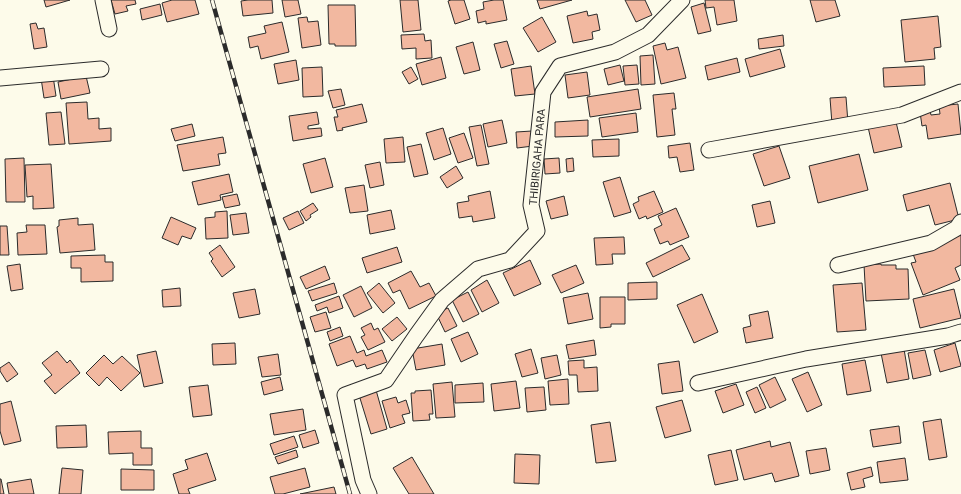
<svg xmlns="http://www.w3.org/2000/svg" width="961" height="494" font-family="Roboto,sans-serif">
	<rect width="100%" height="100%" fill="#fdfbea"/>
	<!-- building -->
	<path fill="#f2b8a0" stroke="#2b2b2b" d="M44 0H70L46 7Z
		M111 0H135L136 4 126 6 128 11 115 14Z
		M172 0H195L199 14 167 22 162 3Z
		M248 0H272L273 13 243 16 241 1Z
		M282 0H298L301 14 285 17Z
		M400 0H418L421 30 403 32Z
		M451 0H464L470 19 455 24 448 1Z
		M494 0H503L507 20 486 24V21L478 23 476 11 484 9 483 2Z
		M537 0H572L540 9Z
		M625 0H645L652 15 636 22Z
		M705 0H734L737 21 717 25 714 7 706 8Z
		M810 0H835L840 16 816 22Z
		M704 3 711 31 698 34 691 7Z
		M160 4 162 15 142 20 140 9Z
		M328 5H355L356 46H335V44H329Z
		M587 11 588 16 597 14 600 30 592 32 593 39 573 43 567 16Z
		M938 16 941 47 934 48 935 59 905 62 901 20Z
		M307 17 308 22 318 21 321 45 302 48 298 18Z
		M542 17 556 42 538 52 523 28Z
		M282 22 289 52 261 59 258 46 250 48 248 37 266 33 264 26Z
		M36 23 38 29 44 28 47 47 34 49 30 24Z
		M424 34 425 41 431 40 432 58 416 59V48L402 49 401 35Z
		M783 35 784 46 759 49 758 39Z
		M507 41 514 64 501 68 494 44Z
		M473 42 480 70 464 74 456 47Z
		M665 43 667 50 678 47 686 78 661 84 653 46Z
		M780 49 785 67 750 77 745 59Z
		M653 55 655 84 641 85 640 56Z
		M441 57 446 78 422 85 416 64Z
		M737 58 740 72 708 80 705 66Z
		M296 60 299 80 278 84 274 64Z
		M620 65 624 81 608 85 604 69Z
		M637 65 639 84 625 85 623 66Z
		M531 66 535 94 515 96 511 69Z
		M924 66 925 85 884 87 883 68Z
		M322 67 323 96 303 97 302 68Z
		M411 67 418 79 409 84 402 72Z
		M587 72 590 95 568 98 565 75Z
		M53 76 56 96 44 98 41 78Z
		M86 76 90 93 61 99 58 82Z
		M341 89 345 105 333 108 328 91Z
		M638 89 641 109 590 117 587 97Z
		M674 93 676 109H672L675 135 657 137 653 95Z
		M846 97 848 123 832 124 830 98Z
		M87 102 88 119 99 118V129L111 128V141L69 144 66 103Z
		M362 104 367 122 342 128 343 130 337 131 334 117H338L336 110Z
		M958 104 961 134 928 139 926 125 922 126 920 112 930 111 931 115 940 114 939 106Z
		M61 112 65 144 49 145 46 113Z
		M317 112 319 124 308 126V129L321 128 322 136 293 141 289 116Z
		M636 113 638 132 602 137 599 118Z
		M502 120 507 143 488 147 483 124Z
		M588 120V136L555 137V122Z
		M896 122 902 147 874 153 868 127Z
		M192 124 195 136 175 141 171 129Z
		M481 125 489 164 477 166 469 127Z
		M443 128 451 154 434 160 426 133Z
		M532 131 533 146 517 148 516 132Z
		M464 133 473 158 458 163 449 138Z
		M223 137 226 153 218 154 220 165 183 171 177 145Z
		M403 137 405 162 386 163 384 139Z
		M619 139V156L593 157 592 140Z
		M690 143 694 170 680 172 677 157 669 158 668 146Z
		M421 144 428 174 414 177 407 147Z
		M779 146 790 178 764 186 753 154Z
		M859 154 868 190 818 203 809 166Z
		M24 158 25 202H6L5 159Z
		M325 158 333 187 311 193 303 164Z
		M559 158 560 173 545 174 544 159Z
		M573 158 574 171 567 172 566 159Z
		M380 162 384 185 370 188 365 165Z
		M51 164 54 208 33 209V196L27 197 25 165Z
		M456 166 463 178 447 188 440 177Z
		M229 174 233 192 220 195 221 200 198 205 192 182Z
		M620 177 631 212 614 217 603 182Z
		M950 183 959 219 935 225 929 205 907 211 903 195Z
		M364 185 368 211 350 213 345 188Z
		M490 191 495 218 473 222 472 216 459 218 457 203 469 201 468 196Z
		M654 191 663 212 647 219 646 216 639 219 633 204 639 201 638 197Z
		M237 194 240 205 225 208 222 197Z
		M564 196 568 215 551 219 546 201Z
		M770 201 775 223 757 227 752 205Z
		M313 203 318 210 310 215 311 217 306 221 300 211Z
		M676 208 689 237 670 245 668 241 660 244 654 229 662 225 658 216Z
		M391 210 395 229 370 234 367 215Z
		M227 211 228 238 206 239 205 218 215 217V212Z
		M298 211 304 223 289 230 283 218Z
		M246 213 249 233 233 235 230 215Z
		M171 217 196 228 191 239 182 236 178 245 162 238Z
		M78 218V225L93 224 95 250 60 253 57 227 59 226V220Z
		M26 225H45L47 254 18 255 17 233 27 232Z
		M0 226H7L9 255H0Z
		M961 235V265L955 268 960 280 923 295 911 263 916 262 913 254Z
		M624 237 625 254H612L613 264 596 265 594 238Z
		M220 245 235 267 222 277 211 261 213 259 209 253Z
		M682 245 690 259 653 277 646 263Z
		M397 247 402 262 367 273 362 258Z
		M105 255V262H113V281L81 282V268H71V256Z
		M530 260 541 284 514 296 503 273Z
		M20 264 23 289 11 291 7 266Z
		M881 264V265H896V269H908L909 299 866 301 864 265Z
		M576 265 584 283 561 293 552 275Z
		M325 266 330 279 306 289 300 277Z
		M411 271 420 287 429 283 436 296 409 309 400 290 393 293 388 283Z
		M487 280 499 303 482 312 471 290Z
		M657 282V299L628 300V283Z
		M334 283 337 293 312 301 308 291Z
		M379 283 395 303 383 313 367 293Z
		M862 283 866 330 837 332 833 285Z
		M361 286 372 308 354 317 343 295Z
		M180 288 181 306 163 307 162 290Z
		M255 289 260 314 239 318 233 293Z
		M954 289 961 318 920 328 913 299Z
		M468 292 479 314 463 322 452 300Z
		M588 293 593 319 568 324 563 298Z
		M702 294 718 332 694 343 677 305Z
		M339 296 343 308 329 313 327 307 317 311 315 305Z
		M600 297H625V324H611V327L600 328Z
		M448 308 457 326 445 332 436 313Z
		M768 311 773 338 746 343 743 328 751 326 749 315Z
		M326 312 331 328 315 332 310 317Z
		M397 317 407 329 392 341 382 329Z
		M371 323 374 330 378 328 385 342 368 350 361 337 365 335 361 328Z
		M340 327 343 336 330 341 327 332Z
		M468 332 478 354 461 362 451 339Z
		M350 336 357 353 364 350 366 356 382 350 387 362 367 369 365 364 356 367 353 360 337 366 329 344Z
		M594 340 596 355 569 359 566 345Z
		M235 343 236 364 213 365 212 344Z
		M955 343 961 366 940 372 934 350Z
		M442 344 445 365 416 370 412 349Z
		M531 349 538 373 522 377 515 354Z
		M904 349 909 379 887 383 881 353Z
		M925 350 931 375 913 379 908 353Z
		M57 351 67 363 70 360 80 373 55 394 44 381 52 375 42 363Z
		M156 351 163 383 144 387 137 355Z
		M278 354 281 375 262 377 258 357Z
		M104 355 113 364 122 356 140 373 121 391 107 377 99 386 86 373Z
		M557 355 561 375 545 379 541 358Z
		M584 360V368L597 367 598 391 578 392 577 375H569L568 361Z
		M865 360 871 391 847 395 842 364Z
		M679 361 683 391 662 394 658 364Z
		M9 362 18 374 7 382 0 371V368Z
		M808 372 822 405 807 412 792 379Z
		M280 377 283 390 264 395 261 382Z
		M775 377 786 400 770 408 759 385Z
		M568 379 569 404 550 405 548 381Z
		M516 381 520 408 494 411 491 384Z
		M452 382 455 417 436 418 433 384Z
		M483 383 484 402 455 403V385Z
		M736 384 744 405 723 413 715 391Z
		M208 385 212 415 193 417 189 387Z
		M544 387 546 410 527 412 525 388Z
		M757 387 766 408 755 413 746 392Z
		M376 390 387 429 371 434 359 395Z
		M431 390 433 414H429L430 420 413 421 411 393H415V391Z
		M396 397 398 403 406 400 410 413 402 415 405 423 390 428 382 401Z
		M682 400 691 431 665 438 656 407Z
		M11 401 21 441 4 445 0 431V404Z
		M303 409 306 430 274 435 270 414Z
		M941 419 947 457 929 460 923 422Z
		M610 422 616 461 596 463 591 425Z
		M86 425 87 447 57 448 56 426Z
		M899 426 901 443 873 447 870 430Z
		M315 430 319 443 303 448 299 435Z
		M141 431V448H152V465H133V453L109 454 108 432Z
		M294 436 298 447 274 455 270 444Z
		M770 441 771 447 790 442 799 476 775 482 772 473 744 480 736 450Z
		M826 448 830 470 810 474 806 451Z
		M296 450 298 457 278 464 275 457Z
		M731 450 738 480 715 485 708 455Z
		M207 453 216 480 188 489 190 494H179L173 474 188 469 185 460Z
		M515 454 540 455 539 484 514 483Z
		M412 457 434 494H409L393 468Z
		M905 458 908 480 880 483 877 462Z
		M871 467 873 476 863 479 865 487 851 490 847 473Z
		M62 468 83 470 81 494H59Z
		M305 468 310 487 283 494H275L270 477Z
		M121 469 154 470V490H121Z
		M0 479H1L4 494H0Z
		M31 479 34 494H9L7 483Z
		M334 487 336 494H300Z"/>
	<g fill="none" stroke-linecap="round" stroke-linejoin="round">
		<!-- street casing -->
		<g stroke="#2b2b2b" stroke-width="17">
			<path id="street" d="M103 0 109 29
				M0 78 101 69
				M709 150 902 115 961 92
				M838 265 931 243 957 228 961 222
				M698 383 806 359 948 336 961 332
				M369 494 363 480 345 395 386 380 416 336 442 300 478 269 510 260 537 231 531 205 543 92 560 66 615 52 648 35 682 0"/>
		</g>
		<!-- street -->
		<use href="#street" stroke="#fdfbea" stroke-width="15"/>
		<!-- rail casing -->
		<g stroke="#2b2b2b" stroke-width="4.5">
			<path id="rail" d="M212 0 350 494"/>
		</g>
		<!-- rail -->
		<use href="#rail" stroke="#fdfbea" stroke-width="3" stroke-dasharray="9" stroke-linecap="butt"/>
	</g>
	<g text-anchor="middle" stroke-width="3" stroke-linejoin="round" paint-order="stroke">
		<!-- street labels -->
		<g font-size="11" fill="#2b2b2b" stroke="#fdfbea">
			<text transform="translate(537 157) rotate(-85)" y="4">THIBIRIGAHA PARA</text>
		</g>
	</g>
</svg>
